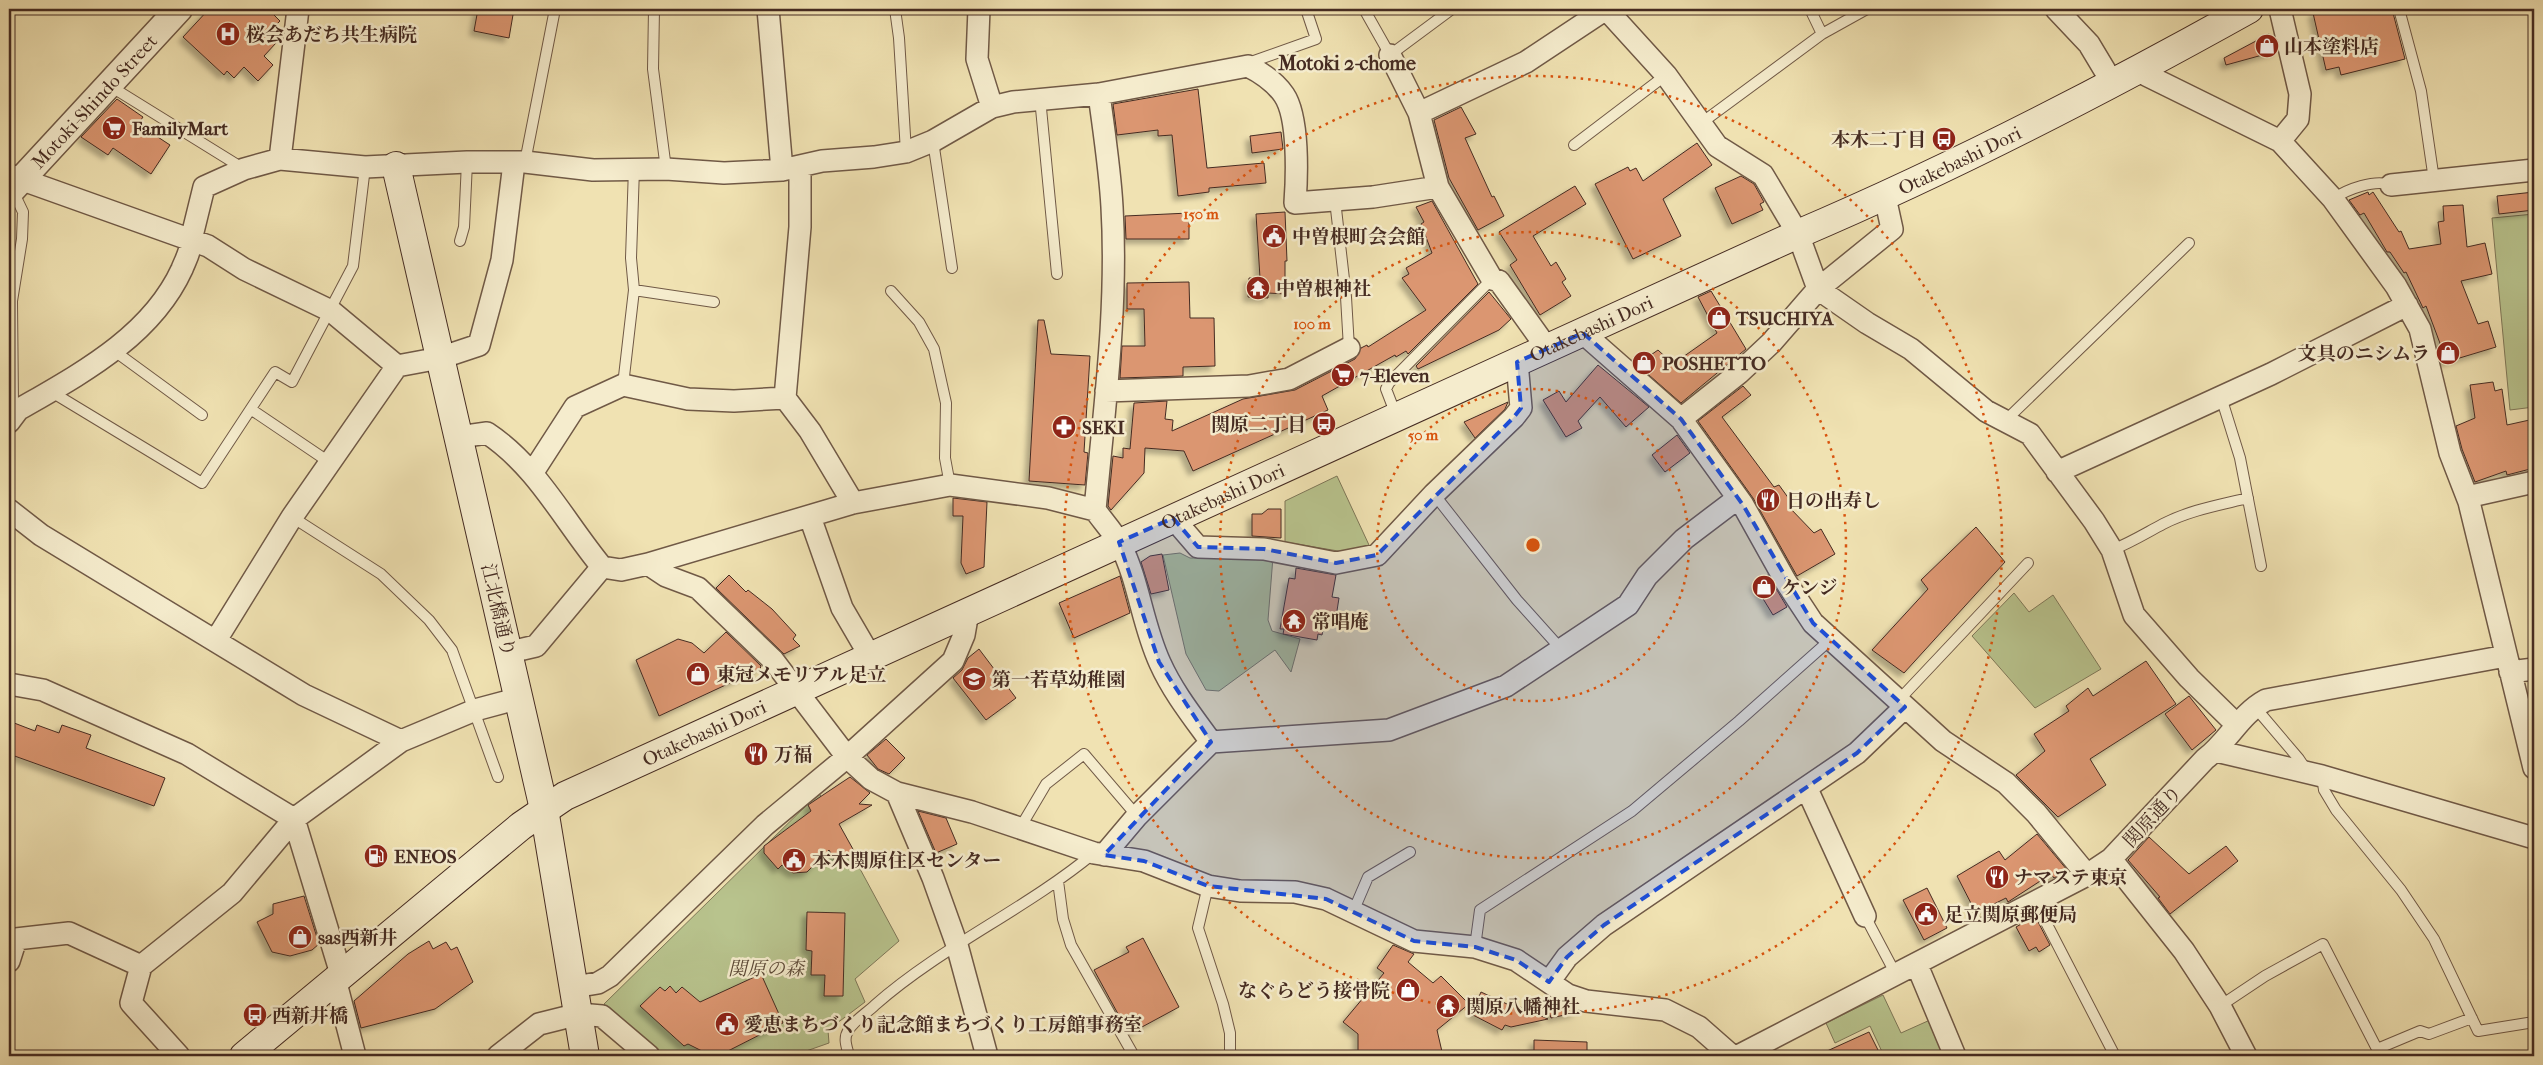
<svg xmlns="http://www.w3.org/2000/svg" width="2543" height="1065" font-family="'IM FELL French Canon','Noto Serif JP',serif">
	<defs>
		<filter id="shadow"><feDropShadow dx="-4.5" dy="4.5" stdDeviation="2.5" flood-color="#0004"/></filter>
	</defs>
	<rect width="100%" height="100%" fill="#f0e2b2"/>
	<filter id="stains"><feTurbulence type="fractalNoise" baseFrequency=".004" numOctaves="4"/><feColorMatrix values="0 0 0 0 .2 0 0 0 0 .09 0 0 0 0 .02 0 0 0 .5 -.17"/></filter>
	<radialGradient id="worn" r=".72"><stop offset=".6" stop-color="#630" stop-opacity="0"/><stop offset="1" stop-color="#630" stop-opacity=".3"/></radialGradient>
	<!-- green -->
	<path fill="#b8c38d" stroke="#7e7758" d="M2534 214V407L2510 410 2492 218Z
		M1337 476 1369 545 1344 552 1285 542V501Z
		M1180 553 1190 558 1273 557 1268 620 1272 631 1300 639 1291 672 1275 650 1219 691 1206 690 1186 654 1163 555Z
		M2014 593 2029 612 2053 595 2101 669 2035 708 1972 636Z
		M819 793 899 941 855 979 865 1002 828 1030 829 1043 792 1056H663L604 1004Z
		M1883 995 1901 1033 1930 1020 1946 1056H1884L1870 1026 1835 1043 1826 1023Z"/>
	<!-- building -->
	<path fill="#db9671" stroke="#452b22" filter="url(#shadow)" d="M209 9H268L280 21 267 34 276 43 264 56 273 65 258 81 244 67 234 78 227 71 224 75 183 37Z
		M478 9H514L509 38 474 31Z
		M2320 9H2392L2405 59 2341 75 2339 67 2326 70 2313 13Z
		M2269 34 2274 38 2277 51 2226 65 2224 58Z
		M1198 89 1207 168 1264 163 1266 183 1209 188V192L1178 196 1172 135 1158 136V130L1117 135 1113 104Z
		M117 99 143 117 138 124 170 145 151 174 113 148 108 155 81 137Z
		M1461 107 1476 134 1465 138 1492 197 1494 196 1504 216 1478 230 1449 178 1434 120Z
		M1281 132 1283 149 1252 153 1250 136Z
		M1697 143 1712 165 1663 199 1681 236 1633 259 1595 184 1628 167 1630 171 1636 168 1643 181Z
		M1741 176 1754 184 1764 202 1760 204 1763 210 1732 224 1715 188Z
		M1575 186 1586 204 1533 236 1551 266 1556 262 1566 279 1562 282 1571 296 1540 315 1510 265 1517 260 1499 232Z
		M2368 192 2369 195 2373 192 2399 232 2401 231 2409 249 2441 244 2438 222 2444 221 2443 206 2463 205 2467 247 2485 243 2492 274 2461 281 2478 324 2488 321 2496 347 2443 363 2438 347 2441 346 2426 306 2423 308 2406 272 2404 273 2390 252H2387L2364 213 2360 215 2349 200Z
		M2534 192V210L2499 214 2497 196Z
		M1432 201 1478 284 1408 354 1406 351 1396 357 1395 355 1322 396 1328 410 1193 471 1184 451 1145 448 1144 473 1111 510 1108 506 1113 456 1123 458V448L1130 449 1134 403 1167 401 1165 419 1173 420 1172 431 1243 399 1295 390 1355 359 1361 348 1367 345 1368 347 1426 310 1402 278 1409 274 1406 268 1432 253 1421 224 1424 222 1416 207Z
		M1285 212 1287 261H1285V294L1268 293V298L1248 297 1249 278H1260L1256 214Z
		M1189 213V239H1126L1125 216Z
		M1189 282 1190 318H1214L1215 366 1183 367V376L1120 378 1122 346H1145L1144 309H1127V283Z
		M1711 291 1746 349 1681 403 1634 362 1641 356 1645 359 1658 350 1673 364 1717 333 1698 297Z
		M1489 292 1511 319 1499 330 1418 369 1416 366Z
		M1038 320H1044L1051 354 1090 356 1084 452 1088 453 1085 485 1029 481Z
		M1598 365 1649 407 1626 427 1600 397 1578 421 1582 428 1566 437 1543 400 1559 391 1566 402Z
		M2493 382 2495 391 2502 389 2507 425 2534 419V468L2507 475 2506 471 2475 482 2462 449 2456 426 2475 418 2470 385Z
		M1743 386 1751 395 1722 417 1774 487 1779 485 1792 503 1788 506 1814 533 1821 529 1835 554 1797 576 1753 498 1698 421Z
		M1508 402 1505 409 1475 438 1464 422Z
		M1677 435 1690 453 1665 472 1652 455Z
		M953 498 987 502 984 567 966 574 961 563 963 516H953Z
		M1268 509H1281V538L1252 536V514H1262Z
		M1976 527 2005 562 1904 673 1872 650 1928 589 1921 580Z
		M1162 554 1169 590 1151 594 1141 562 1150 556Z
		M1296 568 1336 575 1332 597 1339 598 1336 617 1326 616 1322 635 1318 634 1317 640 1283 634 1284 629H1280L1289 578 1295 579Z
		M729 575 746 592 748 590 772 609 796 635 793 639 800 646 784 654 716 588Z
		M1768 575 1787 607 1773 615 1754 584Z
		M1120 576 1130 613 1074 638 1059 603Z
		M726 632 761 666 760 669 659 716 636 660 678 639 692 643 704 653Z
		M979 649 1016 698 986 720 953 678 962 670 968 658Z
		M2146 661 2176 704 2090 759 2106 785 2058 817 2016 775 2045 751 2034 734 2069 711 2066 706 2088 688 2093 696Z
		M2189 696 2216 730 2192 750 2165 714Z
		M9 721 35 731 37 725 59 733 62 725 91 735 86 748 165 778 154 806 9 754Z
		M886 739 905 758 889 774 878 769 867 755Z
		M850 777 870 793 859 804 872 805 839 824 854 851 835 861 829 850 807 872 793 873 782 865 778 869 764 853V846L811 811 808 805Z
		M918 811 946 818 957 844 936 853Z
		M2037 834 2068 871 2054 878 2051 874 2008 902 2006 898 1976 913 1957 876 1999 851 2005 860Z
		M2149 837 2189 874 2226 846 2238 861 2170 914 2158 898 2160 897 2128 860Z
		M1927 888 1947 928 1924 940 1903 900Z
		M304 896 319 944 312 950 290 956 272 952 257 922 273 914V904Z
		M807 912 845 913 843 996H824L825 975H811L812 951 806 950Z
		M2035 916 2050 945 2039 952 2036 947 2029 951 2016 927Z
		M1143 938 1179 1007 1129 1034 1094 970 1129 952 1126 947Z
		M429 941 433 949 446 942 451 950 457 947 473 982 435 1009 361 1028 354 1001 408 954Z
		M1393 945 1414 954 1408 962 1433 983 1441 976 1469 1004 1437 1030 1443 1056H1358V1034L1343 1022 1384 973 1377 968Z
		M761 974 783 1023 722 1054 706 1053 688 1044 684 1046 640 1006 660 987 665 991 670 986 676 993 682 987 700 1002Z
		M1481 992 1507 1004 1509 1002 1548 1019 1511 1027 1505 1025 1502 1030 1471 1014Z
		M1553 1000 1564 1007 1578 1012 1551 1018 1546 1002Z
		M1869 1032 1881 1056H1816Z
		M1534 1040 1587 1042V1056H1534Z"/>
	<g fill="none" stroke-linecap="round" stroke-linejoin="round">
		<!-- service casing -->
		<g stroke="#705946" stroke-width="12">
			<path id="service" d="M654 9 653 69 666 169
				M895 9 899 38 906 152
				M1364 9 1390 55 1452 9
				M1810 9 1822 34
				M2399 9 2421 91 2434 180
				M1248 66 1254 61 1316 39 1306 9
				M110 86 244 169
				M1040 98 1057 274
				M1700 124 1822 34 1867 9
				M933 141 952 268
				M1574 145 1666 75
				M525 162 555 9
				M13 191 23 212 22 239 12 301 13 404 18 410
				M2333 199C2347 189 2375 179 2391 185
				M1335 200 1346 297 1349 348
				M460 241 464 227 467 162
				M634 290 714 302
				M891 291 919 322 934 349 946 403 945 458 950 485
				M113 350 202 415
				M623 385 634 290 631 258 634 168
				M50 391 202 483 275 372 292 382 353 266 365 167
				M2221 397 2240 458 2261 566
				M252 410 329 462
				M1396 415 1386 389 1389 383 1492 279
				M2005 421 2189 243
				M1434 494 1517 600 1561 649
				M292 517 381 574 429 620 452 650 498 777
				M2112 550C2130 543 2146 533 2163 524 2190 510 2220 505 2248 498
				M1898 701 2028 563
				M2254 706 2299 759 2307 771
				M2322 776 2324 790 2336 810 2401 890 2434 939 2478 1031 2534 1022
				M1020 828 1046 784 1084 754 1137 816
				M1058 881 1063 919 1071 945 1134 1056
				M1208 886 1198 928 1223 1004 1230 1033V1056
				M2036 903 2115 1056
				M1353 912 1368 877 1410 852
				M1865 916 1893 969
				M1475 947 1480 910 1632 811 1739 721 1830 640
				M2220 1006 2265 976 2323 944 2377 1049 2420 1031 2429 1034 2472 1018
				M849 1056C847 1047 843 1039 848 1031 853 1021 867 1013 875 1005 942 946 1025 910 1094 853"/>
		</g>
		<!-- minor casing -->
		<g stroke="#705946" stroke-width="24">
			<path id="minor" d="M768 9 782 170
				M979 9 977 59 992 107
				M1606 9 1666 75 1717 146 1763 175 1798 234 1818 289 1867 323 1911 349 1986 411 2030 434 2094 521 2112 550 2134 615 2189 678 2237 725
				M2056 9 2089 44 2113 84
				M1390 55 1419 113 1438 187 1492 279 1499 281 1547 348
				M2138 71 2280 141 2298 119 2300 94 2280 9
				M1099 94C1104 132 1110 170 1112 207 1118 308 1104 410 1095 510 1103 521 1113 532 1120 544 1139 581 1142 624 1160 663 1173 692 1193 717 1211 742L1389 730 1506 686 1628 605 1647 576 1684 539 1738 498
				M1419 113 1526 62 1606 9
				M2280 141 2333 199 2396 286 2420 329 2450 453 2469 502 2534 768
				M280 159 298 9
				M800 167V227L785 398 810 431 853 503
				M9 175 208 246 244 269 331 311 397 366 440 358 479 345 502 260 514 163
				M2391 185 2534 170
				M1583 333 1681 419 1743 505 1786 582 1813 623 1943 741 2006 783 2036 813 2087 875
				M1106 391 1249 386 1289 379 1349 348
				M1681 419 1739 373 1771 343 1818 289 1892 229 1885 197
				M9 422 18 410C80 374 151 337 182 269 186 259 191 251 191 240L204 187 244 169 280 159 365 167 467 162H525L593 170 666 169 724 173 782 170 822 161 874 157 906 152 933 141 992 107 1013 102 1099 94 1248 66C1262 73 1275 82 1284 95 1299 117 1297 176 1295 203L1373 197 1438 187
				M459 437 487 433C537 466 564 521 602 567L621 570 648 564 666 576 698 588 773 660 847 757 871 779 897 793 972 812 1094 853 1144 861 1208 886 1240 891 1295 892 1326 899 1414 941 1475 947 1516 960 1568 995 1586 1001 1665 1010 1699 1027 1732 1056
				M533 472 575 407 623 385 688 399 734 401 785 398
				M2057 472 2271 374 2407 305
				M2467 497 2534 482
				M9 510 41 535 304 695 401 741
				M810 517 842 608 870 656
				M1173 518 1198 547 1264 549 1336 563 1377 555 1434 494 1514 417 1521 408 1517 362
				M648 564 853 503 950 485 1048 498 1095 510
				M216 640 292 517 397 366
				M510 652 536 646 602 567
				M2510 672 2534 669
				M9 684 43 690 187 754 294 819 341 974
				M2216 751 2322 776 2534 838
				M1807 789 1865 916
				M897 793 933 878 957 945 987 1056
				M1104 855 1137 816 1211 742
				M2111 859 2184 951 2220 1006 2246 1056
				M9 961 16 939 69 933 141 966
				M1917 965 1955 1056
				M335 979 355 1056
				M1549 982 1567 957 1604 925 1857 753 1905 707
				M574 987 598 983 610 976 765 825 847 757 953 661 964 635 968 612
				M179 1056 131 1003 141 966 232 893 294 819 401 741 475 710 520 698
				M498 1056 539 1024 579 1014 602 1016 649 1056
				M1738 1056 2087 875 2111 859 2205 759C2228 742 2240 714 2266 700L2506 656"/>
		</g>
		<!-- tertiary casing -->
		<g stroke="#705946" stroke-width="29">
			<g id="tertiary">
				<path id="s1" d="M9 193 179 9"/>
			</g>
		</g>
		<!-- secondary casing -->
		<g stroke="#452b22" stroke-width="30">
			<g id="secondary">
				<path d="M396 166 544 809 585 1056"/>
				<path id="s2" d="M244 1056 521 826 565 796 1798 234C1953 168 2102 91 2249 9"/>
			</g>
		</g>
		<!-- service -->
		<use href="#service" stroke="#f5eccd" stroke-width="10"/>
		<!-- minor -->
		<use href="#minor" stroke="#f5eccd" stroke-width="21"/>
		<!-- tertiary -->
		<use href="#tertiary" stroke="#f5eccd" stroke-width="26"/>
		<!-- secondary -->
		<use href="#secondary" stroke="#f5eccd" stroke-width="28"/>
	</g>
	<!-- marked area -->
	<path fill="#1d4ed8" fill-opacity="0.2" stroke="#1d4ed8" stroke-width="4" stroke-dasharray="10 6" stroke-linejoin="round" d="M1583 333 1681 419 1743 505 1813 623 1905 707 1857 753 1604 925 1567 957 1549 982 1516 960 1475 947 1414 941 1326 899 1208 886 1144 861 1104 855 1211 742 1159 662 1119 542 1173 518 1198 547 1264 549 1336 563 1377 555 1514 417 1521 408 1517 362Z"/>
	<!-- distance rings -->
	<g fill="none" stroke="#d8540e" stroke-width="2.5" stroke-dasharray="2.5 5">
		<circle cx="1533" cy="545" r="156"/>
		<circle cx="1533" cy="545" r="313"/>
		<circle cx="1533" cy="545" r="469"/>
	</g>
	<!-- icons -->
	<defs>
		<g id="hospital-disc" transform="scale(1.25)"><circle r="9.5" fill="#8f2418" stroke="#f5eccd"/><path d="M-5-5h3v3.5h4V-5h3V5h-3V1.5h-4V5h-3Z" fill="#fff"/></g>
		<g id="shop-disc" transform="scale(1.25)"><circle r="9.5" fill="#8f2418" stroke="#f5eccd"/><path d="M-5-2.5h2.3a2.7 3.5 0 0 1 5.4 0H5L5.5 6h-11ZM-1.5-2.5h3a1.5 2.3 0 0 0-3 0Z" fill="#fff"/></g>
		<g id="supermarket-disc" transform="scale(1.25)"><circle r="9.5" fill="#8f2418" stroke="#f5eccd"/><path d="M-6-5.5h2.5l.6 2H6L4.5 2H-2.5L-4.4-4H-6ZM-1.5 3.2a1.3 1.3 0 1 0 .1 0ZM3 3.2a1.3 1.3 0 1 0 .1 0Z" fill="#fff"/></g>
		<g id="bus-disc" transform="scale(1.25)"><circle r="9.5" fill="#8f2418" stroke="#f5eccd"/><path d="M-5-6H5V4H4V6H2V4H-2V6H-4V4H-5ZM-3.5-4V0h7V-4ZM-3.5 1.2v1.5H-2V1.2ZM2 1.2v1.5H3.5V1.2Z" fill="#fff"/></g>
		<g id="civic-disc" transform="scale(1.25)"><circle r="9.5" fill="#8f2418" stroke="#f5eccd"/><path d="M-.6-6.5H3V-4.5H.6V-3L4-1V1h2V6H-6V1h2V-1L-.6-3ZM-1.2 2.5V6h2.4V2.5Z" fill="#fff"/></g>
		<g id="temple-disc" transform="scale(1.25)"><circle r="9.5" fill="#8f2418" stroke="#f5eccd"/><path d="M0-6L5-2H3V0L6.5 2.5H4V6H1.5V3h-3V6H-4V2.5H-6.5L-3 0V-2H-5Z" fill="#fff"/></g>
		<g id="pharmacy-disc" transform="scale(1.25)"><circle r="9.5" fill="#8f2418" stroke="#f5eccd"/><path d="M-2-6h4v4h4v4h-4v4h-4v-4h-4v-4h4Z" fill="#fff"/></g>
		<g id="restaurant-disc" transform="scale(1.25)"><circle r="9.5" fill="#8f2418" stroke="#f5eccd"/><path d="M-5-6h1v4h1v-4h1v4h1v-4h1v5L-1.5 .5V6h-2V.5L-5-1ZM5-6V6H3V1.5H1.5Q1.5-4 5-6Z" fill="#fff"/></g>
		<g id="school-disc" transform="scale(1.25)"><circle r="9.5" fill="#8f2418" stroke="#f5eccd"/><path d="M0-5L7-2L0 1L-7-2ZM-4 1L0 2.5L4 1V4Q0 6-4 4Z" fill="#fff"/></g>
		<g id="fuel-disc" transform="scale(1.25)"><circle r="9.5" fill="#8f2418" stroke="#f5eccd"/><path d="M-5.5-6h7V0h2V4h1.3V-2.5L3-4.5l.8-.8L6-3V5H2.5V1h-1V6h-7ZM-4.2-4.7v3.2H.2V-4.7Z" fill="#fff"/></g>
	</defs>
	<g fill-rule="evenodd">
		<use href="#hospital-disc" x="228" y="34"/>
		<use href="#shop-disc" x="2267" y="46"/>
		<use href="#supermarket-disc" x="114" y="128"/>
		<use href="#bus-disc" x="1944" y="139"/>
		<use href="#civic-disc" x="1274" y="236"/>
		<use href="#temple-disc" x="1258" y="288"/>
		<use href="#shop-disc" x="1719" y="318"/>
		<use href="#shop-disc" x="2448" y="353"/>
		<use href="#shop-disc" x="1644" y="363"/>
		<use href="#supermarket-disc" x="1343" y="375"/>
		<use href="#bus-disc" x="1324" y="424"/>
		<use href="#pharmacy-disc" x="1064" y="427"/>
		<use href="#restaurant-disc" x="1768" y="500"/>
		<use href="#shop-disc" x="1764" y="587"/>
		<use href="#temple-disc" x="1294" y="621"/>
		<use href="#shop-disc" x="698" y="674"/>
		<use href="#school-disc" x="974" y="679"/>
		<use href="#restaurant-disc" x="756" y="754"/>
		<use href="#fuel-disc" x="376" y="856"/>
		<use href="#civic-disc" x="794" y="860"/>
		<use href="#restaurant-disc" x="1997" y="877"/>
		<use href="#civic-disc" x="1926" y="914"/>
		<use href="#shop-disc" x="300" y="937"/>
		<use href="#shop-disc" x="1408" y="990"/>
		<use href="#temple-disc" x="1448" y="1006"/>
		<use href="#bus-disc" x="255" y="1015"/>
		<use href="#civic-disc" x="727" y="1024"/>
	</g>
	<g text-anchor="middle" stroke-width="5" stroke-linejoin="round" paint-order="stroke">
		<!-- poi labels -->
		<g font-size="19" font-weight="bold" fill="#452b22" stroke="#f5eccd" text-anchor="start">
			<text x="246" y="41">桜会あだち共生病院</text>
			<text x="2284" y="53">山本塗料店</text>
			<text x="132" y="135">FamilyMart</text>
			<text x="1926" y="146" text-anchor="end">本木二丁目</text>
			<text x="1292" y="243">中曽根町会会館</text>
			<text x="1276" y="295">中曽根神社</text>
			<text x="1736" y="325">TSUCHIYA</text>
			<text x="2430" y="360" text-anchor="end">文具のニシムラ</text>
			<text x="1662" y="370">POSHETTO</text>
			<text x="1360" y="382">7-Eleven</text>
			<text x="1306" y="431" text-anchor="end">関原二丁目</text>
			<text x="1082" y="434">SEKI</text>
			<text x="1786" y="507">日の出寿し</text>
			<text x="1782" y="594">ケンジ</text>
			<text x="1312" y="628">常唱庵</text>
			<text x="716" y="681">東冠メモリアル足立</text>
			<text x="992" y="686">第一若草幼稚園</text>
			<text x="774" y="761">万福</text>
			<text x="394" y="863">ENEOS</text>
			<text x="812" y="867">本木関原住区センター</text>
			<text x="2014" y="884">ナマステ東京</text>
			<text x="1944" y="921">足立関原郵便局</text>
			<text x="318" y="944">sas西新井</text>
			<text x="1390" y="997" text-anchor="end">なぐらどう接骨院</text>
			<text x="1466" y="1013">関原八幡神社</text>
			<text x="272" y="1022">西新井橋</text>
			<text x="744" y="1031">愛恵まちづくり記念館まちづくり工房館事務室</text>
		</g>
		<!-- street labels -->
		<g font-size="19" fill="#452b22" stroke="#f5eccd">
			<text dy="7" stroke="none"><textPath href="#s1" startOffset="125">Motoki-Shindo Street</textPath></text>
			<text dy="7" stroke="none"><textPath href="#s2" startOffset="1946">Otakebashi Dori</textPath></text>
			<text dy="7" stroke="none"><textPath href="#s2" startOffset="1541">Otakebashi Dori</textPath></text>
			<text dy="7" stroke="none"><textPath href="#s2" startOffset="1136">Otakebashi Dori</textPath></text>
			<text transform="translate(499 610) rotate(77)" y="7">江北橋通り</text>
			<text dy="7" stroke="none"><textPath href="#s2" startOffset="566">Otakebashi Dori</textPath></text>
			<text transform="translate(2152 816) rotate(-47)" y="7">関原通り</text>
		</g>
		<!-- park labels -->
		<g font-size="19" font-style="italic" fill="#5c4937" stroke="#f5eccd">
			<text x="766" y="975">関原の森</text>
		</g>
		<!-- neighbourhood labels -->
		<g font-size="20" font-weight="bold" fill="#452b22" stroke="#f5eccd">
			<text x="1347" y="70">Motoki 2-chome</text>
		</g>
	</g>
	<circle cx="1533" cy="545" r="8" fill="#d8540e" stroke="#f5eccd" stroke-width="2.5"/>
	<g font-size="15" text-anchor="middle" font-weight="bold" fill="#d8540e" stroke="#f5eccd" stroke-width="5" stroke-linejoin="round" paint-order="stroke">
		<text x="1201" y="219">150 m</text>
		<text x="1312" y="329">100 m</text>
		<text x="1423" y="440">50 m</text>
	</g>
	<!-- margin -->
	<rect width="2543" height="1065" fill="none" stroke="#f0e2b2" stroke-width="30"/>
	<rect x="10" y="10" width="2523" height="1045" fill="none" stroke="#452b22" stroke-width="2.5"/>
	<rect x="15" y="15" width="2513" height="1035" fill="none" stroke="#452b22"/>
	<rect width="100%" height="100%" filter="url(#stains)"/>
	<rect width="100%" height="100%" fill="url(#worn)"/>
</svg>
